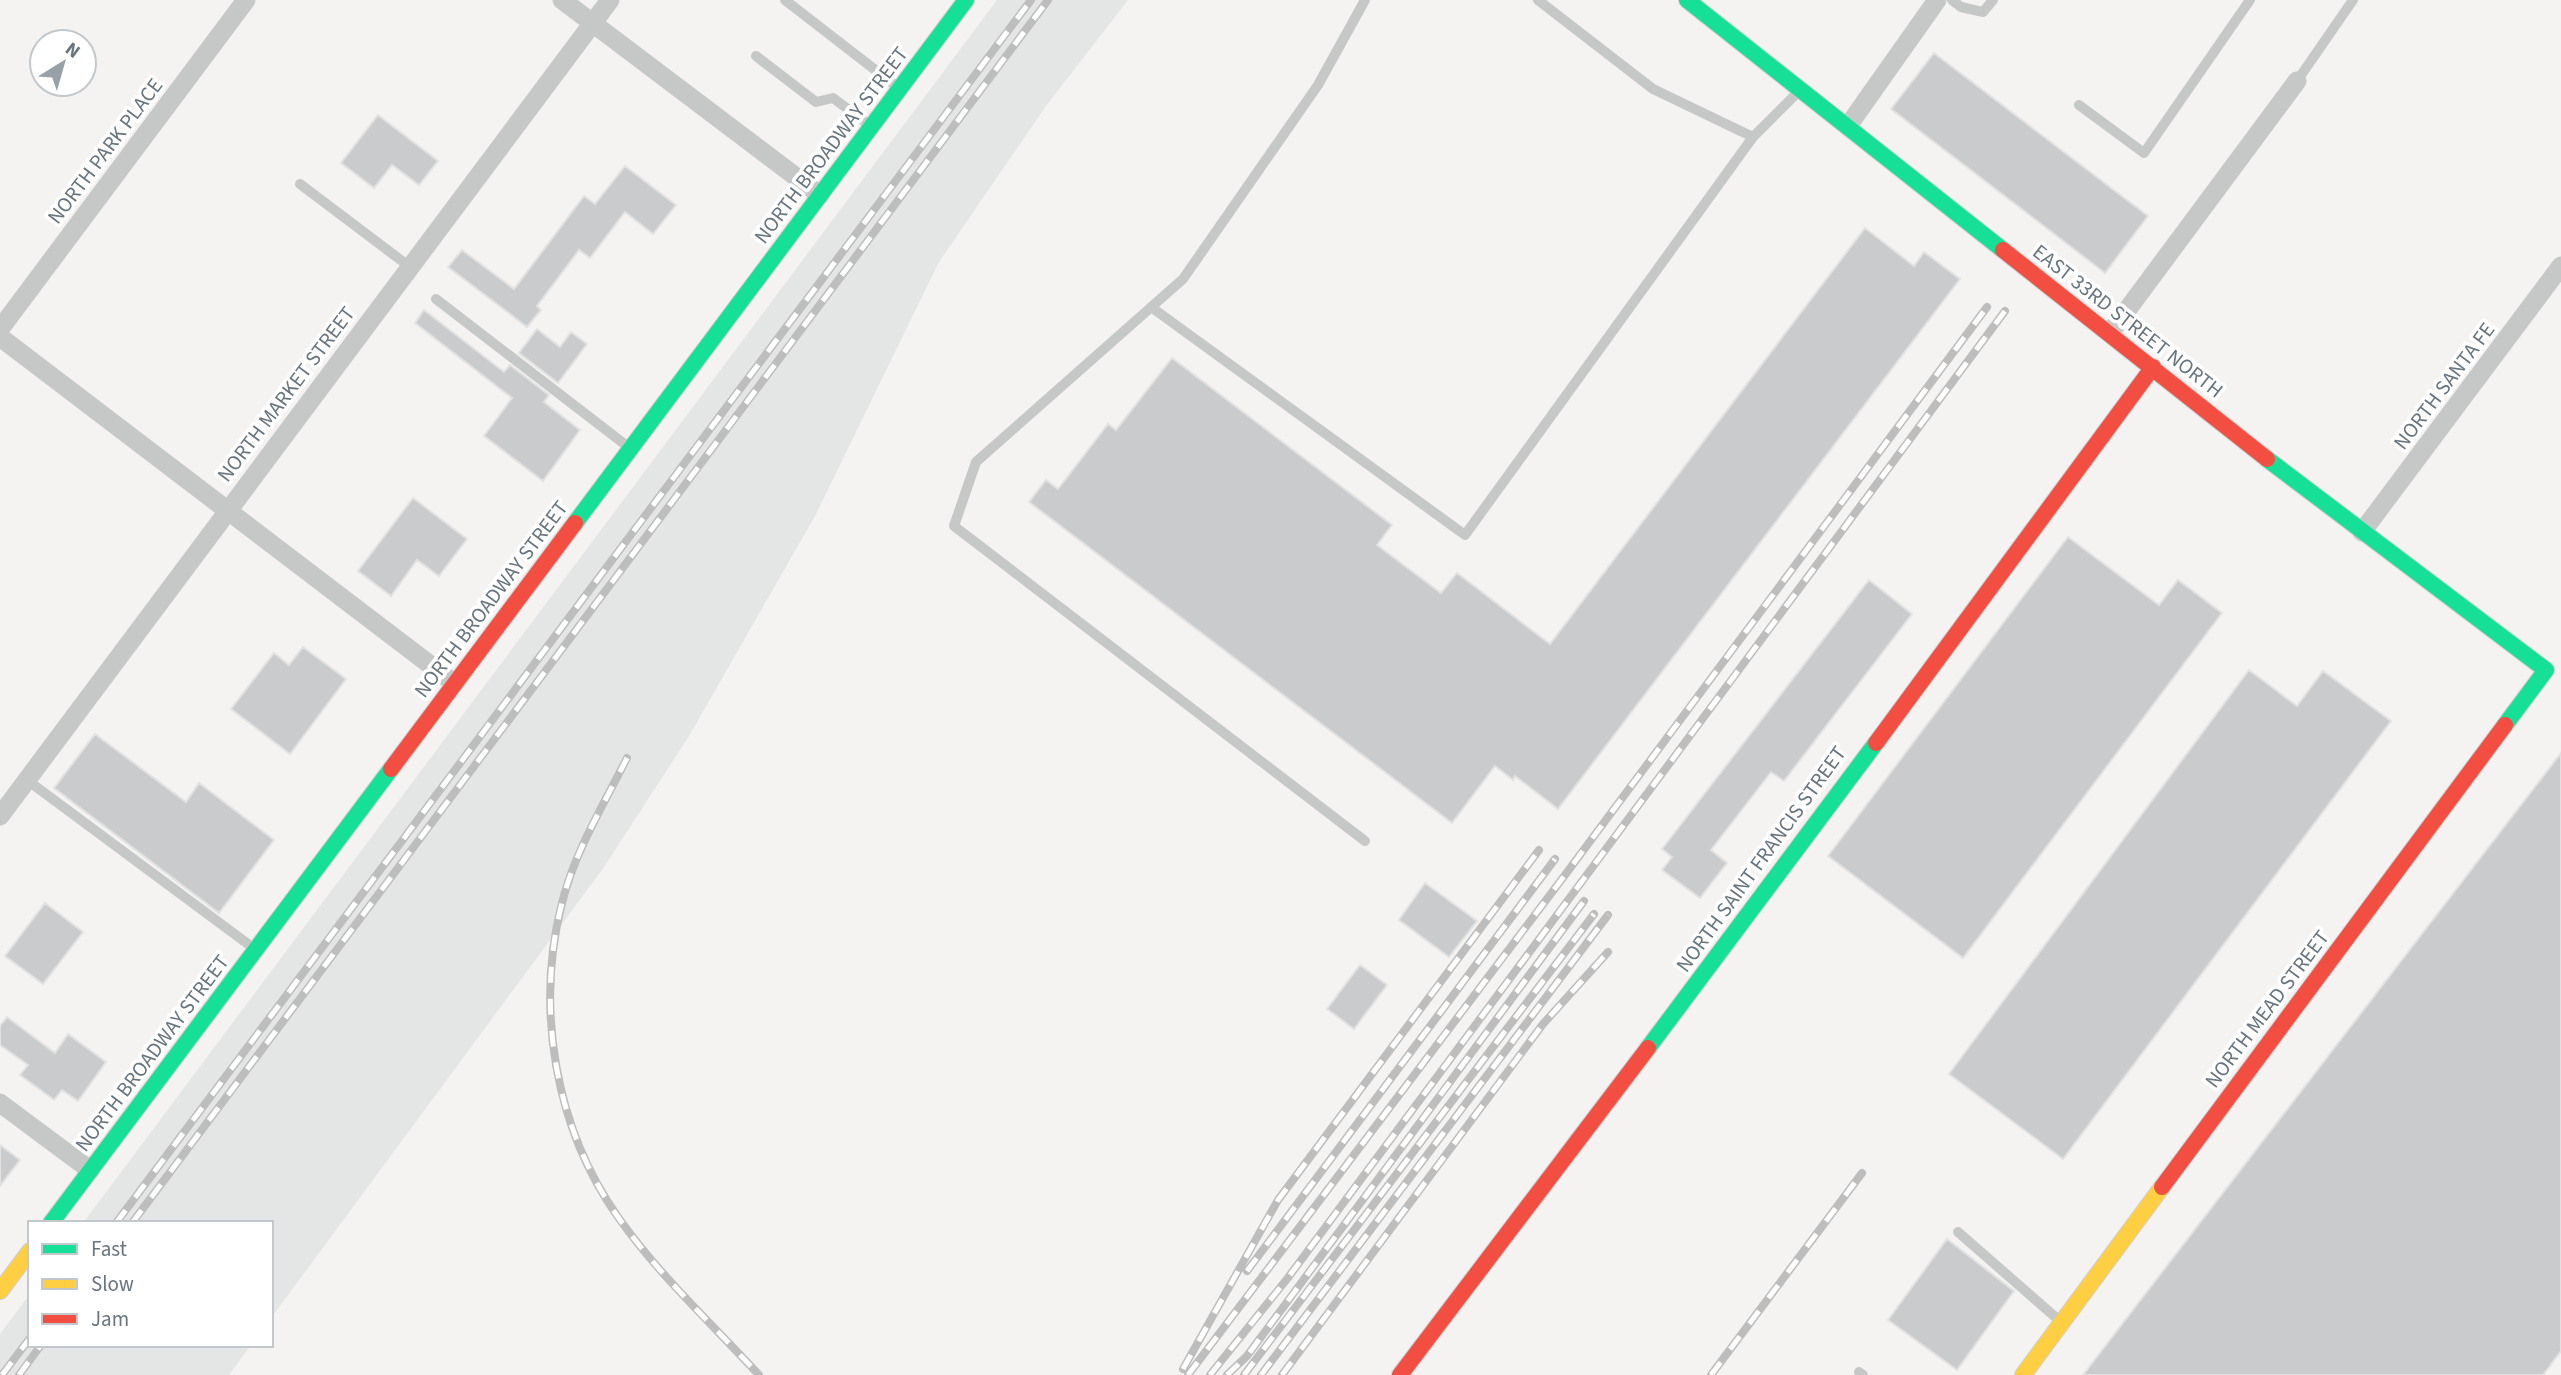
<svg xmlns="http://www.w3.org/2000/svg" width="2561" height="1375" font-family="'Source Sans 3',sans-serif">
	<rect width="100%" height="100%" fill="#f4f3f2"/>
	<!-- built -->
	<path fill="#e4e5e5" d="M997 0H1128L1046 106 939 262 815 516 689 736 604 867 271 1318V1223H83Z
		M30 1294V1345H251L229 1375H0V1334Z"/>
	<!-- building -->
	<path fill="#cacbcc" stroke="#e3e2e2" stroke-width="2" d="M1934 53 2148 216 2105 273 1891 109Z
		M378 115 438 161 419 185 392 165 374 188 341 163Z
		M625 166 676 205 653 234 625 212 590 258 579 250 537 306 541 310 527 327 448 267 462 250 514 289 584 196 595 204Z
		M1865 228 1914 266 1924 252 1960 279 1558 809 1515 776 1513 780 1495 766 1452 823 1029 502 1046 480 1058 489 1108 424 1116 430 1172 358 1392 525 1377 545 1441 593 1457 573 1550 644Z
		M424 310 504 372 510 365 549 395 544 402 580 430 543 481 484 436 512 398 415 323Z
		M537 329 560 347 571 332 587 344 558 383 519 353Z
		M413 498 467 539 439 576 417 560 391 596 358 571Z
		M2068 537 2159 605 2178 580 2222 613 1963 958 1828 856Z
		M1869 580 1912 614 1784 781 1771 772 1711 850 1727 863 1700 898 1662 870 1672 857 1662 849Z
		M303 647 346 679 290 754 231 709 274 653 289 665Z
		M2249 670 2297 706 2323 671 2391 721 2063 1159 1949 1074Z
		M95 734 186 802 199 783 274 840 219 913 54 788Z
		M2561 753V1351L2543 1375H2083Z
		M1425 883 1477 921 1449 957 1399 920Z
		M45 903 83 932 43 984 5 956Z
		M1360 965 1387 985 1354 1029 1327 1009Z
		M7 1017 55 1053 68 1034 106 1062 78 1101 62 1090 54 1100 20 1075 28 1065 0 1045V1026Z
		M0 1145 20 1160 0 1186Z
		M1947 1239 2014 1291 1957 1370 1888 1320Z"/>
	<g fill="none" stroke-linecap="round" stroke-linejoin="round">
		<!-- fast casing -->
		<g stroke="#d0d0d0" stroke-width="18">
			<path id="fast" d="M1687 0 2003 250
				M2267 459 2546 670 2505 725
				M575 523 966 0
				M1648 1048 1876 743
				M51 1223 391 769"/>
		</g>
		<!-- slow casing -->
		<g stroke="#d0d0d0" stroke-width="18">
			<path id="slow" d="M0 1291 30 1251
				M2023 1375 2162 1187"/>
		</g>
		<!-- jam casing -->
		<g stroke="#d0d0d0" stroke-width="18">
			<path id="jam" d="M2003 250 2267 459
				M1876 743 2153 367
				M391 769 575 523
				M2162 1187 2505 725
				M1400 1375 1648 1048"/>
		</g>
		<!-- lane -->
		<path stroke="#c6c8c8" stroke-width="10" d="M785 0 896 86
			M1538 0 1653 89 1753 137 1799 91
			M1952 0 1961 7 1983 12 1993 0
			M756 56 816 102 833 98 868 124
			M2297 81 2353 0
			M2079 105 2144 153 2250 0
			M300 184 410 267
			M436 299 627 446
			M1151 307 1465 535 1753 137
			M27 780 252 947
			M1365 841 954 526 976 462 1183 279 1318 85 1365 0
			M1958 1232 2061 1322
			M1859 1372 1863 1375"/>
		<!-- street -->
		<path stroke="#c6c8c8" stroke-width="19" d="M562 0 820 195
			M1848 126 1937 0
			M0 329 246 0
			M2110 333 2297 81
			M0 337 454 683
			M2362 532 2561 266
			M0 816 610 0
			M0 1103 90 1170"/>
		<!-- fast -->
		<use href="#fast" stroke="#16e098" stroke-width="16"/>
		<!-- slow -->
		<use href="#slow" stroke="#ffcf43" stroke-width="16"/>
		<!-- jam -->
		<use href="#jam" stroke="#f24e42" stroke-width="16"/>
		<!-- rail casing -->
		<g stroke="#bdbdbe" stroke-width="8">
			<path id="rail" d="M627 758C604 804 574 853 562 903 535 1008 555 1128 618 1217 658 1274 712 1324 759 1375
				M116 1223 1031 0
				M132 1223 1048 0
				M1247 1271 1555 859
				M1183 1369 1278 1200 1539 850
				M2 1375 30 1338
				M19 1375 41 1345
				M1188 1375 1565 875 1987 307
				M1210 1375 1287 1279 2005 311
				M1227 1375 1247 1356 1584 901
				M1244 1375 1594 914
				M1261 1375 1608 915
				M1282 1375 1543 1024 1608 952
				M1711 1375 1862 1173"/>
		</g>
		<!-- rail -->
		<use href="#rail" stroke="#fff" stroke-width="5" stroke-dasharray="16" stroke-linecap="butt"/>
	</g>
	<g text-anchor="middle" stroke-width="7" stroke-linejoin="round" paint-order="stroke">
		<!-- street labels -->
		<g font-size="21" fill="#67757f" stroke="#fff">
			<text transform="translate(831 145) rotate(-53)" y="7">NORTH BROADWAY STREET</text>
			<text transform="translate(105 151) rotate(-53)" y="7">NORTH PARK PLACE</text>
			<text transform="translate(2128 321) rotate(38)" y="7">EAST 33RD STREET NORTH</text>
			<text transform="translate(2444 386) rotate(-53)" y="7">NORTH SANTA FE</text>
			<text transform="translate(286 394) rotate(-53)" y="7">NORTH MARKET STREET</text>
			<text transform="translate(491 599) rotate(-53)" y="7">NORTH BROADWAY STREET</text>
			<text transform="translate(1761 859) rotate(-54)" y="7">NORTH SAINT FRANCIS STREET</text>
			<text transform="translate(2267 1009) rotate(-53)" y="7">NORTH MEAD STREET</text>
			<text transform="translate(152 1053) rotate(-53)" y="7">NORTH BROADWAY STREET</text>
		</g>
	</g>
	<!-- legend -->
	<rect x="28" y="1221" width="245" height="126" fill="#ffffff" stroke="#c2c8cc" stroke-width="2"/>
	<rect x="42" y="1244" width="35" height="10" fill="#16e098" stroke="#c2c8cc" stroke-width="2"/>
	<text x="91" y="1256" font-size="21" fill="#67757f">Fast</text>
	<rect x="42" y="1279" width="35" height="10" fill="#ffcf43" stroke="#c2c8cc" stroke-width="2"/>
	<text x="91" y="1291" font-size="21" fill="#67757f">Slow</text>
	<rect x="42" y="1314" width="35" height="10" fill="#f24e42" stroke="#c2c8cc" stroke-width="2"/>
	<text x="91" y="1326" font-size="21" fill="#67757f">Jam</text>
	<!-- north arrow -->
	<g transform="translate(63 63) rotate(37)"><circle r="33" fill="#ffffff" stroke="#c2c8cc" stroke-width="2"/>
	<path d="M0-5L12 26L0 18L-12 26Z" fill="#98a1a7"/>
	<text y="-10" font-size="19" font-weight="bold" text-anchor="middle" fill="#67757f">N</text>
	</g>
</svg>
